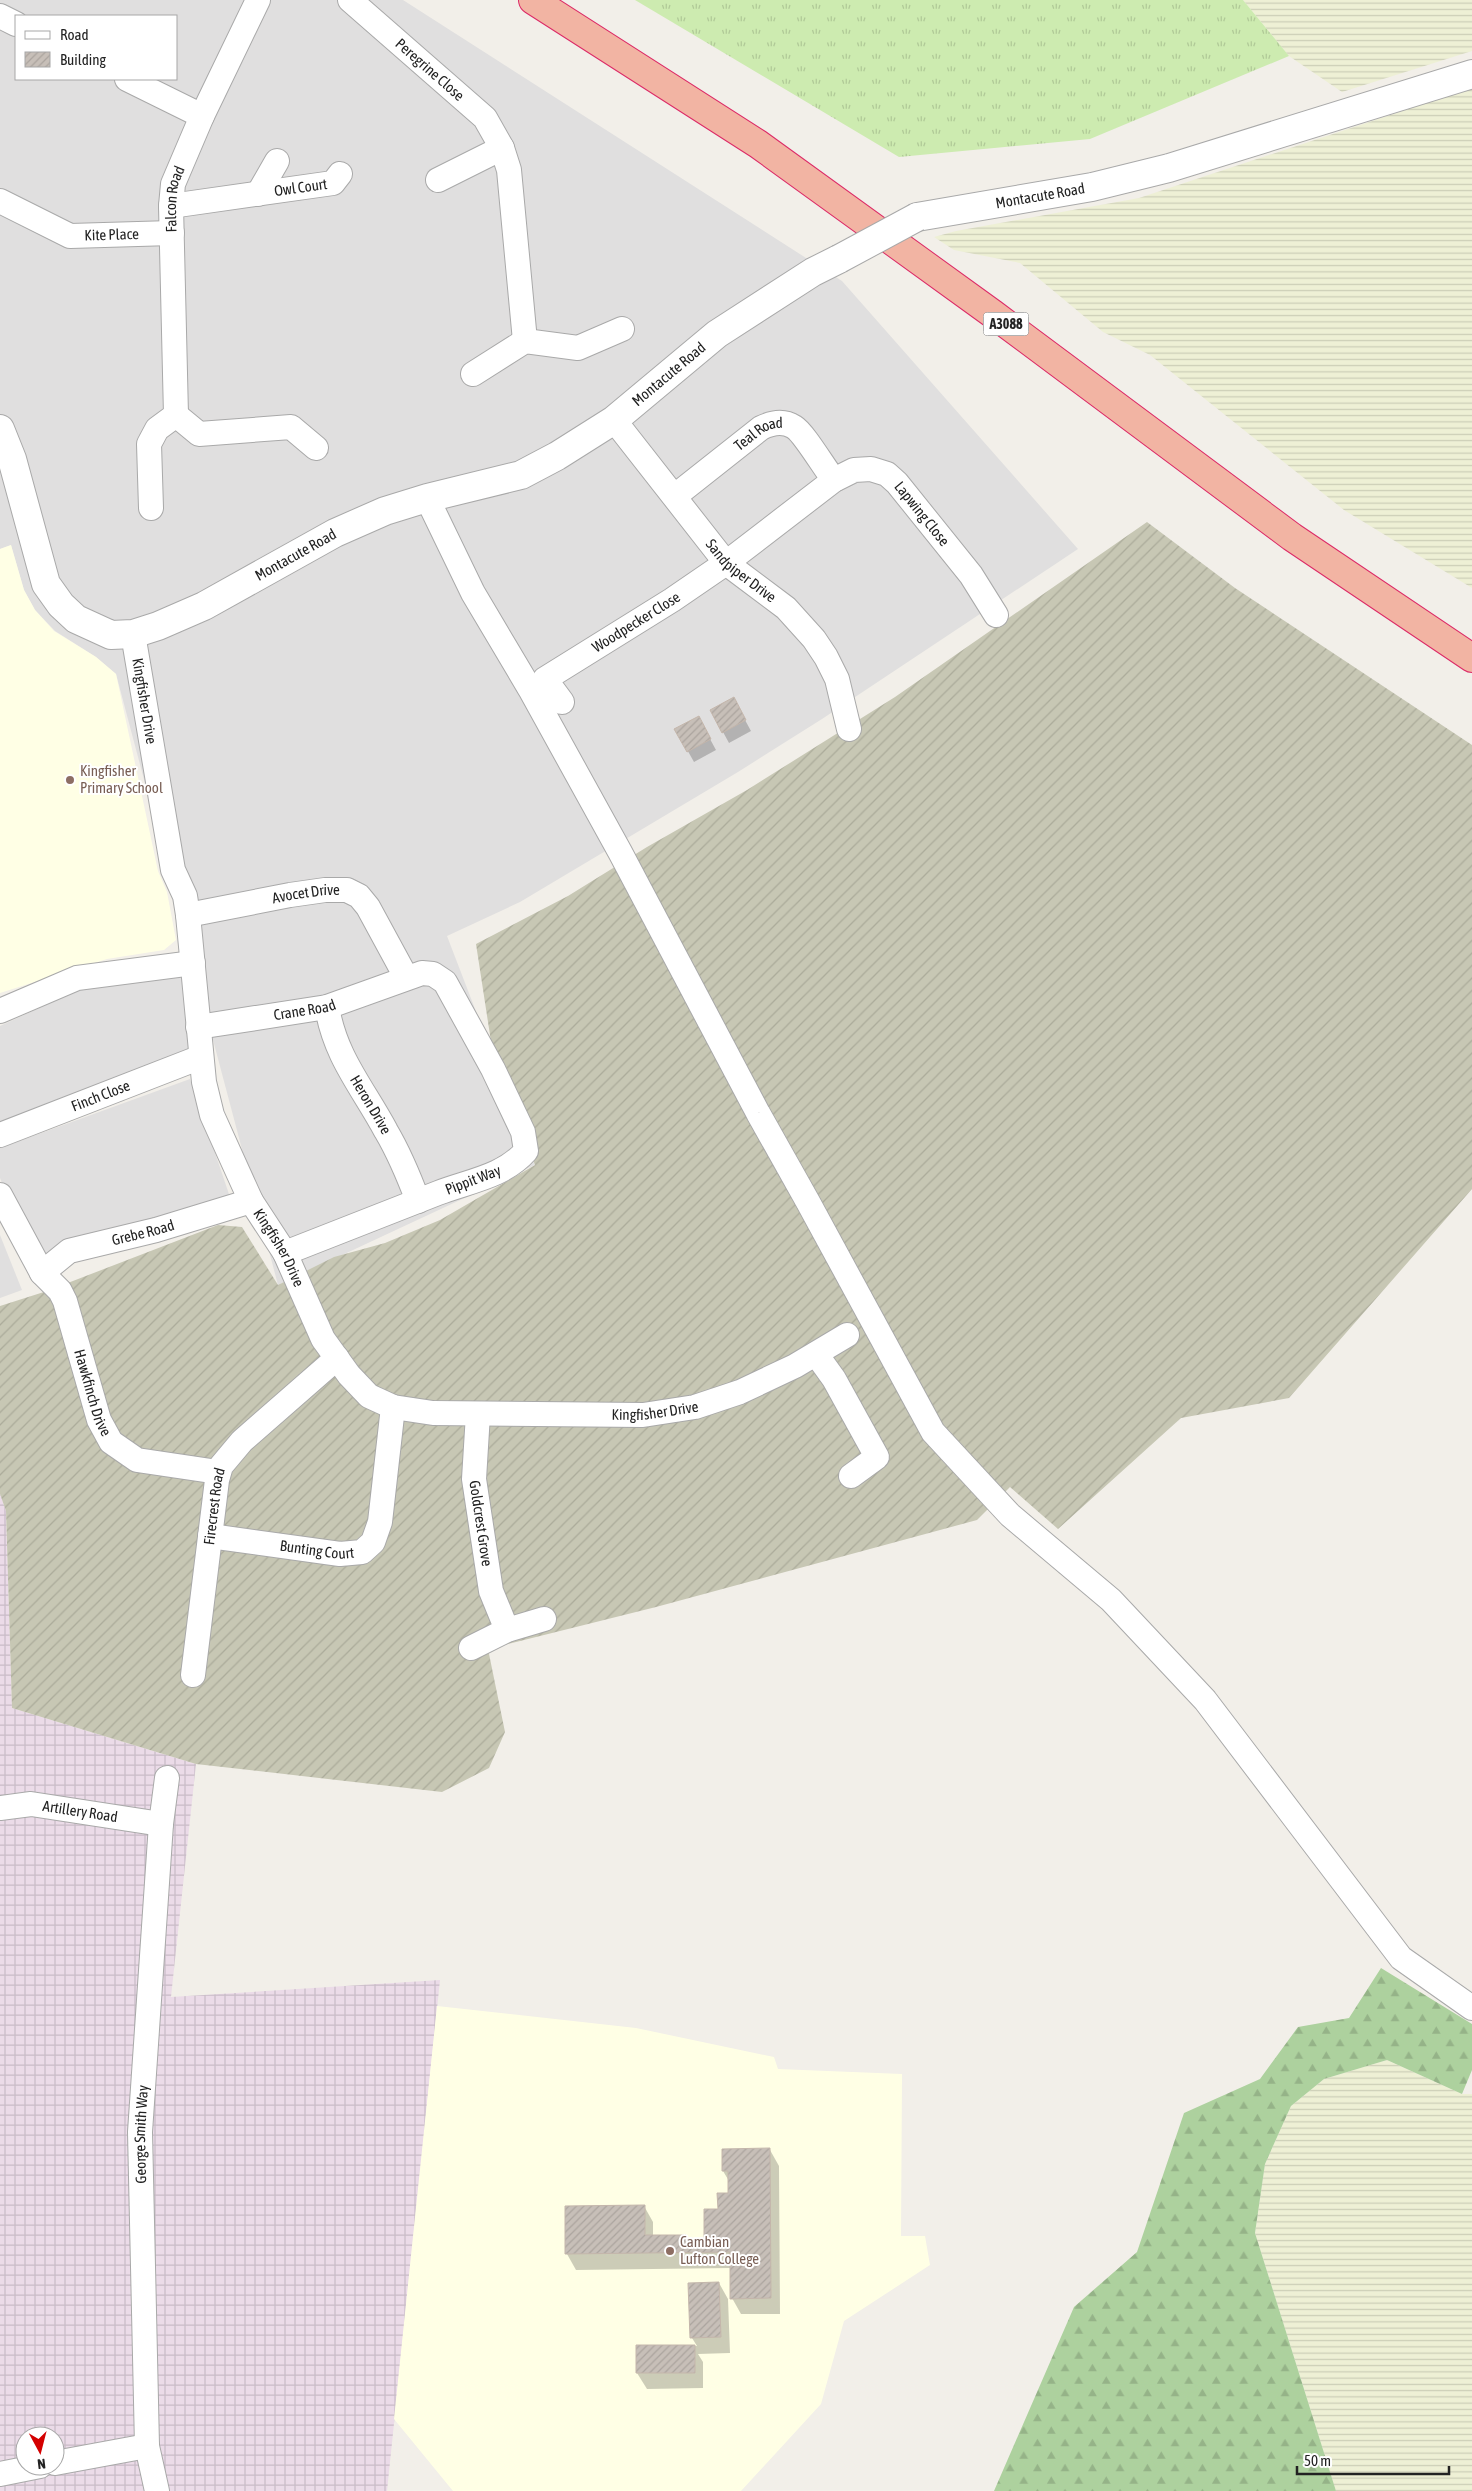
<svg xmlns="http://www.w3.org/2000/svg" width="1472" height="2491" font-family="'Asap Condensed',sans-serif">
	<defs>
		<pattern id="industrial-grid" width="8" height="8" patternUnits="userSpaceOnUse" patternTransform="scale(1.25)"><rect width="8" height="8" fill="#ebdbe8"/><path d="M0 4h8M4 0v8" fill="none" stroke="#c9bcc7"/></pattern>
		<pattern id="construction-furrows" width="10" height="10" patternUnits="userSpaceOnUse" patternTransform="scale(1.25)"><rect width="10" height="10" fill="#c7c7b4"/><path d="M-1 1l2-2M0 10L10 0M9 11l2-2" fill="none" stroke="#abab9a"/></pattern>
		<pattern id="farmland-rules" width="6" height="5" patternUnits="userSpaceOnUse" patternTransform="scale(1.25)"><rect width="6" height="5" fill="#eef0d5"/><path d="M0 2.5h6" fill="none" stroke="#ccceb7"/></pattern>
		<pattern id="grass-tufts" width="24" height="20" patternUnits="userSpaceOnUse" patternTransform="scale(1.25)"><rect width="24" height="20" fill="#cdebb0"/><path d="M3 7l-1-3M5 7V3M7 7l1-3M15 17l-1-3M17 17v-4M19 17l1-3" fill="none" stroke="#b0c997"/></pattern>
		<pattern id="forest-firs" width="22" height="20" patternUnits="userSpaceOnUse" patternTransform="scale(1.25)"><rect width="22" height="20" fill="#add19e"/><path d="M5 1l3.5 6h-7zM16 11l3.5 6h-7z" fill="#95b388"/></pattern>
		<pattern id="building-hatch" width="6" height="6" patternUnits="userSpaceOnUse" patternTransform="scale(1.25)"><rect width="6" height="6" fill="#c7bfb8"/><path d="M-1 1l2-2M0 6l6-6M5 7l2-2" fill="none" stroke="#aba49e"/></pattern>
	</defs>
	<rect width="100%" height="100%" fill="#f2efe9"/>
	<!-- residential -->
	<path fill="#e0dfdf" fill-rule="evenodd" d="M0 0H403L842 281 1078 549 822 719 738 772 520 902 447 936 535 1165 278 1285 116 674 96 657 55 631 35 610 24 590 11 545 0 549ZM16 16H176V79H16Z
		M182 976 191 1052 0 1123V1026L85 987Z
		M190 1079 232 1203 35 1268 0 1178V1148Z
		M0 1235 22 1290 0 1298Z"/>
	<!-- industrial -->
	<path fill="url(#industrial-grid)" fill-rule="evenodd" d="M0 1494 6 1511 12 1708 196 1764 171 1997 440 1980 387 2491H0ZM25 2436H55V2466H25Z"/>
	<!-- education -->
	<path fill="#ffffe5" d="M11 545 24 590 35 610 54 631 96 657 116 674 158 871 167 892 176 940 164 950 107 959 0 993V549Z
		M437 2006 636 2028 774 2057 778 2069 902 2074 901 2236H925L930 2265 844 2321 821 2404 741 2491H453L394 2419Z"/>
	<!-- construction -->
	<path fill="url(#construction-furrows)" d="M1147 522 1235 588 1472 745V1189L1289 1398 1181 1418 1058 1529 1010 1487 977 1520 656 1607 488 1649 505 1732 489 1768 442 1792 196 1764 12 1708 6 1511 0 1494V1306L47 1291 218 1225 242 1227 278 1285 334 1257 385 1243 440 1220 535 1165 492 1048 476 944 568 896 647 847 747 790 895 697Z"/>
	<!-- farmland -->
	<path fill="url(#farmland-rules)" d="M1243 0H1472V51L1342 92 1289 56Z
		M1472 88V588L1344 510 1150 355 1103 332 1020 263 954 250 934 237 956 231 1139 198Z
		M1387 2060 1462 2094H1472V2491H1336L1255 2233 1265 2164 1291 2106 1324 2079Z"/>
	<!-- grass -->
	<path fill="url(#grass-tufts)" d="M635 0H1243L1289 56 1090 139 899 157Z"/>
	<!-- forest -->
	<path fill="url(#forest-firs)" d="M1381 1968 1472 2024V2070L1462 2094 1387 2060 1324 2079 1291 2106 1265 2164 1255 2233 1336 2491H994L1074 2307 1137 2252 1184 2113 1260 2079 1298 2027 1349 2018Z"/>
	<!-- shadow -->
	<path fill="#0003" d="M739 709 751 731 729 743 711 710Z
		M704 728 716 750 694 762 676 730Z
		M723 2150H770L779 2166 780 2314H741L732 2298 731 2268 576 2270 567 2254 566 2207 644 2206 653 2222V2237L686 2236 688 2240H706L719 2210 729 2195V2181L723 2171Z
		M719 2283 728 2299 730 2353 698 2354 703 2362V2388L647 2389 637 2373V2347L697 2346 692 2338Z"/>
	<!-- building -->
	<path fill="url(#building-hatch)" stroke="#c4b6ab" d="M734 697 746 720 722 733 710 710Z
		M699 716 711 739 687 752 674 729Z
		M770 2148 771 2298 730 2299V2252L565 2254V2206L645 2205V2235H686V2239H704V2209H718L717 2193H728V2171H722V2149Z
		M719 2282 721 2337 690 2338 688 2283Z
		M636 2345H695V2373H636Z"/>
	<g fill="none" stroke-linecap="round" stroke-linejoin="round">
		<!-- minor casing -->
		<g stroke="#a9a9a9" stroke-width="26">
			<g id="minor">
				<path id="s1" d="M350 0 485 118 502 148 509 170 525 341"/>
				<path d="M0 16 16 24"/>
				<path d="M127 79 202 116"/>
				<path d="M438 180 502 148"/>
				<path d="M258 194 277 161"/>
				<path id="s2" d="M0 201 70 236 172 233"/>
				<path id="s3" d="M171 206 333 183 340 174"/>
				<path d="M473 374 525 341 578 348 622 329"/>
				<path d="M176 415 199 434 291 427 316 448"/>
				<path id="s4" d="M614 420 726 563 786 608 814 639 826 657 837 679 849 729"/>
				<path id="s5" d="M675 496 761 428C771 423 783 420 794 427 804 433 825 469 834 480"/>
				<path d="M427 498 473 593 530 689 620 852 758 1113 808 1202 933 1432 1010 1515 1111 1600 1205 1700 1401 1958 1472 2008"/>
				<path id="s6" d="M151 508 149 444 157 429 176 415 171 206 173 184 202 116 258 0"/>
				<path id="s7" d="M133 634 173 870 185 896 188 915 204 1082 212 1115 251 1201 285 1253 323 1339 349 1375 369 1396 393 1407 433 1413 643 1415 695 1407 740 1392 795 1366 847 1335"/>
				<path id="s8" d="M562 702 545 679 672 600 726 563 834 480 854 470 871 469 887 474 897 483 971 575 996 615"/>
				<path id="s9" d="M188 915 290 895 325 890H347L359 896 368 907 406 977"/>
				<path id="s10" d="M327 1007C335 1057 363 1088 386 1131 399 1153 409 1177 418 1201"/>
				<path d="M0 1011 77 978 193 963"/>
				<path id="s11" d="M198 1027 327 1007 422 973 433 974 445 982 493 1069 523 1132 526 1151C503 1177 469 1181 438 1193 387 1213 336 1233 285 1253"/>
				<path id="s12" d="M0 1135 201 1057"/>
				<path id="s13" d="M0 1195 42 1273 60 1291 65 1301 99 1420 111 1442 137 1460 218 1472"/>
				<path id="s14" d="M42 1273 69 1251 156 1230 251 1201"/>
				<path d="M816 1354 834 1379 877 1457 851 1476"/>
				<path id="s15" d="M478 1414 474 1479 491 1591 507 1630"/>
				<path id="s16" d="M210 1536 340 1554 362 1552 373 1542 380 1522 393 1407"/>
				<path d="M471 1648 507 1630 544 1619"/>
				<path id="s17" d="M193 1675 217 1480 221 1466 242 1441 337 1358"/>
				<path id="s18" d="M0 1808 31 1804 161 1824"/>
				<path d="M55 2463 147 2446"/>
				<path d="M0 2474 40 2466"/>
				<path id="s19" d="M157 2491 147 2446 140 2132 161 1824 167 1778"/>
			</g>
		</g>
		<!-- tertiary casing -->
		<g stroke="#a9a9a9" stroke-width="30">
			<g id="tertiary">
				<path id="s20" d="M917 217 1092 187 1169 168 1472 74"/>
				<path id="s21" d="M0 429 12 459 46 584 61 605 76 619 111 635 133 634 158 626 204 606 335 533 385 511 427 498 521 475 557 456 614 420 717 334 813 272 839 259"/>
			</g>
		</g>
		<!-- trunk casing -->
		<g stroke="#dc2a67" stroke-width="30">
			<path id="trunk" d="M533 0 758 144 993 314 1292 537 1472 658"/>
		</g>
		<!-- minor -->
		<use href="#minor" stroke="#fff" stroke-width="24"/>
		<!-- tertiary -->
		<use href="#tertiary" stroke="#fff" stroke-width="28"/>
		<!-- trunk -->
		<use href="#trunk" stroke="#f2b4a3" stroke-width="28"/>
		<!-- tertiary-bridge casing -->
		<g stroke="#a9a9a9" stroke-width="30" stroke-linecap="butt">
			<path id="tertiary-bridge" d="M839 259 917 217"/>
		</g>
		<!-- tertiary-bridge -->
		<use href="#tertiary-bridge" stroke="#fff" stroke-width="28"/>
	</g>
	<!-- markers -->
	<g fill="#8d6e63" stroke="#fff" stroke-width="2">
		<circle cx="70" cy="780" r="5"/>
		<circle cx="670" cy="2251" r="5"/>
	</g>
	<g text-anchor="middle" stroke-width="4" stroke-linejoin="round" paint-order="stroke">
		<!-- shield labels -->
		<rect fill="#fff" stroke="#646464" stroke-width="1" x="983.5" y="312.5" width="45" height="23" rx="4"/>
		<g font-size="14" font-weight="bold" fill="#222">
			<text x="1006" y="329">A3088</text>
		</g>
		<!-- street labels -->
		<g font-size="15" fill="#222" stroke="#fff">
			<text dy="5" stroke="none"><textPath href="#s1" startOffset="106">Peregrine Close</textPath></text>
			<text dy="5" stroke="none"><textPath href="#s3" startOffset="131">Owl Court</textPath></text>
			<text dy="5" stroke="none"><textPath href="#s20" startOffset="125">Montacute Road</textPath></text>
			<text dy="5" stroke="none"><textPath href="#s6" startOffset="321">Falcon Road</textPath></text>
			<text dy="5" stroke="none"><textPath href="#s2" startOffset="120">Kite Place</textPath></text>
			<text dy="5" stroke="none"><textPath href="#s21" startOffset="870">Montacute Road</textPath></text>
			<text dy="5" stroke="none"><textPath href="#s5" startOffset="105">Teal Road</textPath></text>
			<text dy="5" stroke="none"><textPath href="#s8" startOffset="489">Lapwing Close</textPath></text>
			<text dy="5" stroke="none"><textPath href="#s21" startOffset="450">Montacute Road</textPath></text>
			<text dy="5" stroke="none"><textPath href="#s4" startOffset="198">Sandpiper Drive</textPath></text>
			<text dy="5" stroke="none"><textPath href="#s8" startOffset="136">Woodpecker Close</textPath></text>
			<text dy="5" stroke="none"><textPath href="#s7" startOffset="68">Kingfisher Drive</textPath></text>
			<text dy="5" stroke="none"><textPath href="#s9" startOffset="120">Avocet Drive</textPath></text>
			<text dy="5" stroke="none"><textPath href="#s11" startOffset="108">Crane Road</textPath></text>
			<text dy="5" stroke="none"><textPath href="#s12" startOffset="108">Finch Close</textPath></text>
			<text dy="5" stroke="none"><textPath href="#s10" startOffset="108">Heron Drive</textPath></text>
			<text transform="translate(473 1180) rotate(-21)" y="5">Pippit Way</text>
			<text dy="5" stroke="none"><textPath href="#s14" startOffset="111">Grebe Road</textPath></text>
			<text dy="5" stroke="none"><textPath href="#s7" startOffset="638">Kingfisher Drive</textPath></text>
			<text dy="5" stroke="none"><textPath href="#s13" startOffset="221">Hawkfinch Drive</textPath></text>
			<text dy="5" stroke="none"><textPath href="#s7" startOffset="1102">Kingfisher Drive</textPath></text>
			<text dy="5" stroke="none"><textPath href="#s17" startOffset="170">Firecrest Road</textPath></text>
			<text dy="5" stroke="none"><textPath href="#s15" startOffset="110">Goldcrest Grove</textPath></text>
			<text dy="5" stroke="none"><textPath href="#s16" startOffset="108">Bunting Court</textPath></text>
			<text dy="5" stroke="none"><textPath href="#s18" startOffset="81">Artillery Road</textPath></text>
			<text dy="5" stroke="none"><textPath href="#s19" startOffset="358">George Smith Way</textPath></text>
		</g>
		<!-- education labels -->
		<g font-size="15" fill="#785e54" stroke="#fff" text-anchor="start">
			<text x="80" y="776">Kingfisher<tspan x="80" dy="17">Primary School</tspan></text>
			<text x="680" y="2247">Cambian<tspan x="680" dy="17">Lufton College</tspan></text>
		</g>
	</g>
	<!-- legend -->
	<rect x="15" y="15" width="162" height="65" fill="#ffffff" stroke="#a7a7a7"/>
	<rect x="25" y="31" width="25" height="8" fill="#ffffff" stroke="#a7a7a7"/>
	<text x="60" y="40" font-size="15" fill="#222222">Road</text>
	<rect x="25" y="52" width="25" height="15" fill="url(#building-hatch)" stroke="#a7a7a7"/>
	<text x="60" y="65" font-size="15" fill="#222222">Building</text>
	<!-- north arrow -->
	<g transform="translate(40 2451) rotate(173)"><circle r="24" fill="#ffffff" stroke="#a7a7a7"/>
	<path d="M0-4L9 19L0 12L-9 19Z" fill="#d40000"/>
	<text y="-8" font-size="14" font-weight="bold" text-anchor="middle" fill="#222222">N</text>
	</g>
	<!-- scale -->
	<path d="M1297 2466v8h152v-8" fill="none" stroke="#222222" stroke-width="2.5"/>
	<text x="1304" y="2466" font-size="15" fill="#222222" stroke="#ffffff" stroke-width="4" paint-order="stroke">50 m</text>
</svg>
